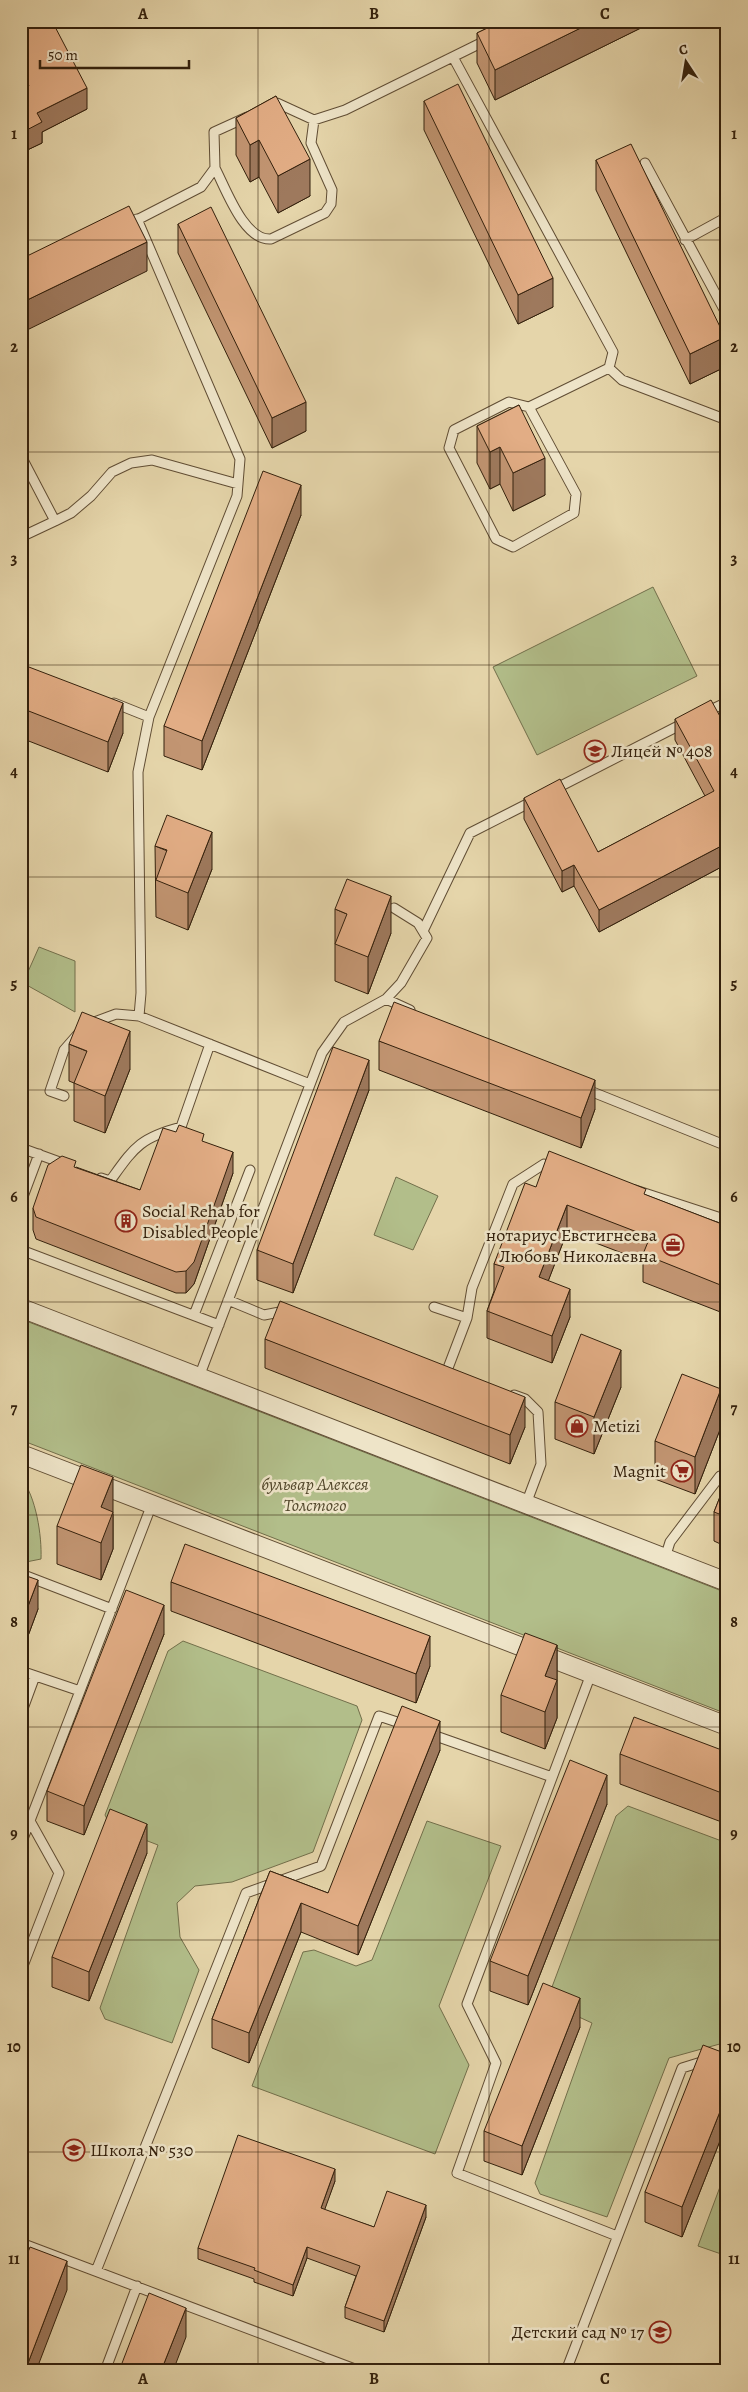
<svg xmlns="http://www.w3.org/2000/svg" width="748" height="2392" font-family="Alegreya,serif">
	<rect width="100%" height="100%" fill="#e5d5aa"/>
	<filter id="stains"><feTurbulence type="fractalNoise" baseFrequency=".004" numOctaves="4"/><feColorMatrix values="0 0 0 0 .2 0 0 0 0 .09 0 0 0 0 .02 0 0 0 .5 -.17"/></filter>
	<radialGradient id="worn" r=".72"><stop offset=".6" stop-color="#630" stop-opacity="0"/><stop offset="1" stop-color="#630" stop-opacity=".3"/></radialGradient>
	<!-- green -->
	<path fill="#b2be8a" stroke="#726f4b" d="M653 587 697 676 537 755 493 667Z
		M39 947 75 961V1012L23 983Z
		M396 1177 438 1196 413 1250 374 1235Z
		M21 1319 727 1593V1714L21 1440Z
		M21 1478C36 1496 42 1536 41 1559L21 1563Z
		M183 1641 357 1706 362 1720 313 1852 232 1882 195 1886 177 1903 180 1937 199 1970 172 2043 105 2019 100 2008 158 1845 111 1827 105 1815 168 1651Z
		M628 1806 727 1843V2042L669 2058 607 2217 540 2194 535 2183 592 2023 557 2007 549 1995 616 1816Z
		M427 1821 501 1846 439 2006 469 2065 435 2154 252 2086 303 1952 314 1950 356 1966 372 1960Z
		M727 2168V2256L698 2246Z"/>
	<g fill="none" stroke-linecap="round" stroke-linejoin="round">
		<!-- lane casing -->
		<g stroke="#604d34" stroke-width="11">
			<path id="lane" d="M453 57 613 352 609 368
				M272 105 277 103 314 120 345 110 487 40
				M645 163 727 315
				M215 168C226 189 244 241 271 239L325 213 331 204 332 190 311 143 314 120
				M133 222 201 187 215 168 214 132 247 117
				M685 240 727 217
				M609 368 622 380 727 420
				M529 407 576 494 574 513 513 547 496 539 449 448 454 430 509 402 529 407 609 368
				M21 456 55 521 21 537
				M55 521 71 513 91 496 112 472 131 463 152 460 238 484
				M114 703 149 717 237 496 240 459 137 219
				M704 713 721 705
				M149 717 138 772 141 993 139 1016 310 1084
				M553 790 686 722
				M423 931 470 833 535 800
				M386 999 401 983 427 938 418 923 394 908
				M89 1024 116 1014 139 1016
				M585 1089 727 1146
				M64 1096 50 1091 64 1050 78 1034
				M21 1148 65 1164
				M101 1178 110 1181C134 1148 139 1138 181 1127L210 1044
				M635 1190 727 1220
				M21 1202 39 1154
				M21 1250 219 1325
				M228 1300 264 1315 285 1311
				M434 1307 467 1318
				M194 1315 250 1170
				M448 1368 467 1318 472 1288 513 1184 544 1164 555 1167
				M199 1377 322 1053 344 1022 386 999 410 1010
				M514 1395 525 1399 538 1412 541 1464 526 1504
				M665 1558 670 1542 720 1476H727
				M21 1574 112 1609
				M21 1671 80 1691
				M591 1674 467 2004 496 2063 457 2173 617 2236
				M21 1714 35 1676
				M430 1734 552 1777
				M21 1823 30 1821 59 1873 21 1971
				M21 1844 152 1504
				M21 2243 360 2371
				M96 2271 246 1893 321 1866 379 1716 406 1725
				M105 2371 137 2286
				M566 2371 682 2068 727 2054"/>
		</g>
		<!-- street casing -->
		<g stroke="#604d34" stroke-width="20">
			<path id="street" d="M21 1308 727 1582
				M21 1454 727 1726"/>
		</g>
		<!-- lane -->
		<use href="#lane" stroke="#eee4c8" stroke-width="9"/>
		<!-- street -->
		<use href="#street" stroke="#eee4c8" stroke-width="18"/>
	</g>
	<!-- wall -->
	<path fill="#c29572" stroke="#33200c" d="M21 21 87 109 42 132V143L21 153Z
		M502 21H655L495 100 477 63V33Z
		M276 96 310 196 278 213 259 177 250 182 236 155V118Z
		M424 101 553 307 518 324 424 130Z
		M596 160 725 367 690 384 596 190Z
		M178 224 306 431 272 448 178 253Z
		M519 405 545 495 513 511 500 484 490 489 477 463V426Z
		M301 515 202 770 164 756V726Z
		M21 664 123 733 108 772 21 738Z
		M675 719 727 729V864L599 932 574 886 562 892 524 819V798L598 852 705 796 675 740Z
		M155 846 212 869 188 930 156 917Z
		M335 909 391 933 368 994 335 981Z
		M379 1041 595 1109 581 1148 379 1070Z
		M69 1044 130 1069 105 1133 74 1121V1083L69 1081Z
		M369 1090 293 1293 257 1280V1250Z
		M204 1142 233 1173 194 1284 186 1293H176L36 1239 33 1230V1208L76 1167 140 1190Z
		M536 1187 646 1195 727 1226V1304L723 1313 643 1282V1261L567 1232 548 1281 570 1317 552 1363 487 1338V1311L494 1291V1264Z
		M265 1339 525 1427 510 1464 265 1368Z
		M621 1387 594 1454 555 1439V1402Z
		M721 1427 695 1494 655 1479V1441Z
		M727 1479V1547L714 1541V1512Z
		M113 1514V1549L101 1580 57 1564V1526Z
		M21 1574 38 1609 25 1644 21 1642Z
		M171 1582 430 1666 416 1703 171 1611Z
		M164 1634 84 1835 47 1821V1791Z
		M557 1645V1718L545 1749 501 1732V1695Z
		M440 1750 358 1955 301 1932 249 2063 212 2048V2019L270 1871 328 1893Z
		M727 1752V1824L620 1784V1754Z
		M607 1804 528 2005 490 1991V1961Z
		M147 1853 89 2001 52 1987V1957Z
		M580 2027 522 2175 484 2161V2131Z
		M727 2054V2123L682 2237 645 2222V2192Z
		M335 2181 324 2210 374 2227 426 2217 384 2332 345 2318V2307L356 2276 307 2258 293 2296 254 2282V2279L198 2259V2248Z"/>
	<!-- shaded-wall -->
	<path fill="#9e795d" stroke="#33200c" d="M595 21H655L495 100V70Z
		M87 88V109L42 132V143L21 153V133L37 113Z
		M259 140V177L250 182V145Z
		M310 159V196L278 213V176Z
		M147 242V271L21 333V303Z
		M553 278V307L518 324V295Z
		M725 337V367L690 384V354Z
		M306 402V431L272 448V418Z
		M500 447V484L490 489V452Z
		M545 458V495L513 511V473Z
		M24 467V504L21 505V468Z
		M301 485V515L202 770V741Z
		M123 703V733L108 772V742Z
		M212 832V869L188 930V893Z
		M727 843V864L599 932V910Z
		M574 865V886L562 892V871Z
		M391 896V933L368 994V957Z
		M130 1031V1069L105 1133V1096Z
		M369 1060V1090L293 1293V1264Z
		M595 1080V1109L581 1148V1118Z
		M233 1152V1173L194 1284 186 1293V1271Z
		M567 1205V1232L539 1305V1277Z
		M727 1277V1304L723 1313V1286Z
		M570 1289V1317L552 1363V1336Z
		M621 1350V1387L594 1454V1417Z
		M721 1389V1427L695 1494V1457Z
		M525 1397V1427L510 1464V1435Z
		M113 1477V1549L101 1580V1507Z
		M38 1580V1609L25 1644V1614Z
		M164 1605V1634L84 1835V1806Z
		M430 1636V1666L416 1703V1674Z
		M557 1645V1718L545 1749V1676Z
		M440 1721V1750L358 1955V1926Z
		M607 1775V1804L528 2005V1976Z
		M147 1824V1853L89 2001V1972Z
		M301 1903V1932L249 2063V2033Z
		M580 1998V2027L522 2175V2146Z
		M727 2094V2123L682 2237V2207Z
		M335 2169V2181L321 2220V2208Z
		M426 2205V2217L384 2332V2321Z
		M307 2247V2258L293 2296V2285Z
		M67 2261V2290L36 2371H25Z
		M186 2308V2337L173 2371H161Z"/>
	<!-- building -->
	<path fill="#e2ad85" stroke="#33200c" d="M21 21H52L87 88 37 113 42 122 21 133V90L29 86 21 70Z
		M502 21H595L495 70 477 33Z
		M458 84 553 278 518 295 424 101Z
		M276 96 310 159 278 176 259 140 250 145 236 118Z
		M631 144 725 337 690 354 596 160Z
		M129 206 147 242 21 303V259Z
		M211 207 306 402 272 418 178 224Z
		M519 405 545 458 513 473 500 447 490 452 477 426Z
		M263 471 301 485 202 741 164 726Z
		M21 664 123 703 108 742 21 708Z
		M711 700 727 729V843L599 910 574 865 562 871 524 798 560 779 598 852 714 791 675 719Z
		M167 815 212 832 188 893 156 880 167 850 155 846Z
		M347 879 391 896 368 957 335 944 347 914 335 909Z
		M394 1002 595 1080 581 1118 379 1041Z
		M82 1012 130 1031 105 1096 74 1083 87 1051 69 1044Z
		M333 1047 369 1060 293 1264 257 1250Z
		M179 1125 204 1134 202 1141 233 1152 194 1262 186 1271 176 1272 36 1217 33 1208 48 1165 62 1156 76 1161 74 1167 140 1190 163 1128 176 1132Z
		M549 1151 646 1189 644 1194 727 1226V1277L723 1286 643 1254 650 1237 567 1205 539 1277 570 1289 552 1336 487 1311 504 1267 494 1264 525 1183 536 1187Z
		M280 1301 525 1397 510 1435 265 1339Z
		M581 1334 621 1350 594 1417 555 1402Z
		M682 1374 721 1389 695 1457 655 1441Z
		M81 1465 113 1477 101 1507 113 1512 101 1543 57 1526Z
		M727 1479V1517L714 1512Z
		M185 1544 430 1636 416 1674 171 1582Z
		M21 1574 38 1580 25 1614 21 1613Z
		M126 1590 164 1605 84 1806 47 1791Z
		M525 1633 557 1645 545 1676 557 1680 545 1712 501 1695Z
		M402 1706 440 1721 358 1926 301 1903 249 2033 212 2019 270 1871 328 1893Z
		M634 1717 727 1752V1795L620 1754Z
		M570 1760 607 1775 528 1976 490 1961Z
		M110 1809 147 1824 89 1972 52 1957Z
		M543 1983 580 1998 522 2146 484 2131Z
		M703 2045 727 2054V2094L682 2207 645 2192Z
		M238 2135 335 2169 321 2208 374 2227 387 2191 426 2205 384 2321 345 2307 360 2266 307 2247 293 2285 254 2270 255 2268 198 2248Z
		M30 2247 67 2261 25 2371H21V2270Z
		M149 2293 186 2308 161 2371H119Z
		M727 2359V2371H723Z"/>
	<!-- grid -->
	<path fill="none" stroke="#33200c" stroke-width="1" stroke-opacity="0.55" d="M258 21V2371M489 21V2371M21 240H727M21 452H727M21 665H727M21 877H727M21 1090H727M21 1302H727M21 1515H727M21 1727H727M21 1940H727M21 2152H727"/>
	<!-- icons -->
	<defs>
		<g id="school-ring" transform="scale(1.125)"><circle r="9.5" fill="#eee4c8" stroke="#8f2418" stroke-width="1.5"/><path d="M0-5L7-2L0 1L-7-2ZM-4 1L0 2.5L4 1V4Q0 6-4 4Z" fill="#8f2418"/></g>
		<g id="building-ring" transform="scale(1.125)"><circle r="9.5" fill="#eee4c8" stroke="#8f2418" stroke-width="1.5"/><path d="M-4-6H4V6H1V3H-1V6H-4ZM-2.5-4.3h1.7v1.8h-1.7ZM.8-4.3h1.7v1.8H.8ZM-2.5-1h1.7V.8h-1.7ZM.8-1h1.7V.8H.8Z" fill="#8f2418"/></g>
		<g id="office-ring" transform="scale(1.125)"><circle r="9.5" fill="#eee4c8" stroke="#8f2418" stroke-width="1.5"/><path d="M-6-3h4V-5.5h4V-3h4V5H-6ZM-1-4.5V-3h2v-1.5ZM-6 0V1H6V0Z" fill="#8f2418"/></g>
		<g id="shop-ring" transform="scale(1.125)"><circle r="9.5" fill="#eee4c8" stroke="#8f2418" stroke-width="1.5"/><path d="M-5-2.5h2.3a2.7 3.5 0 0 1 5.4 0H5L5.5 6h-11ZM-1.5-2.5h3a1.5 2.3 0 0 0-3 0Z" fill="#8f2418"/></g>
		<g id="supermarket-ring" transform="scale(1.125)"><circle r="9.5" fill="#eee4c8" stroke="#8f2418" stroke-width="1.5"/><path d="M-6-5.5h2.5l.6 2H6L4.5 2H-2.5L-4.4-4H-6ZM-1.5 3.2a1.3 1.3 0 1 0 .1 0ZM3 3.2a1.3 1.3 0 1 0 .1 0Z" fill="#8f2418"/></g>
	</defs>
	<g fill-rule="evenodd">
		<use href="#school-ring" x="595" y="751"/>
		<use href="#building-ring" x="126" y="1221"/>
		<use href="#office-ring" x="673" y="1245"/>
		<use href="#shop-ring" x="577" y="1426"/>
		<use href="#supermarket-ring" x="682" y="1471"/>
		<use href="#school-ring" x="74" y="2150"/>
		<use href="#school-ring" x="660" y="2332"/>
	</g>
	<g text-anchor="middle" stroke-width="5" stroke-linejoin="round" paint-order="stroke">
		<!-- poi labels -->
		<g font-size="18" fill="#33200c" stroke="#eee4c8" text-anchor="start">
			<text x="611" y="757">Лицей № 408</text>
			<text x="142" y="1217">Social Rehab for<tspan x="142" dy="21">Disabled People</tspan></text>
			<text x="657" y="1241" text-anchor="end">нотариус Евстигнеева<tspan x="657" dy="21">Любовь Николаевна</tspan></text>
			<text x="593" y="1432">Metizi</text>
			<text x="666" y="1477" text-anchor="end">Magnit</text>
			<text x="90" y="2156">Школа № 530</text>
			<text x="644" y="2338" text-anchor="end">Детский сад № 17</text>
		</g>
		<!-- park labels -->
		<g font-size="18" font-style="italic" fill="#53482c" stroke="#eee4c8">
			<text x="315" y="1490">бульвар Алексея<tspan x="315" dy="21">Толстого</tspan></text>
		</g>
	</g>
	<!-- margin -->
	<rect width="748" height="2392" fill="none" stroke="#e5d5aa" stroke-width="55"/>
	<!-- north arrow -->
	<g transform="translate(686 62) rotate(348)" stroke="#eee4c8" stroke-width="4" paint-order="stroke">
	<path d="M0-4L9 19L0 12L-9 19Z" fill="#33200c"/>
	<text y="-8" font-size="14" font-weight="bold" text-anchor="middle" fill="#33200c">С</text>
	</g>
	<!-- scale -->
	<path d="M40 60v8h149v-8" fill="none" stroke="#33200c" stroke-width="2.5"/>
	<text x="48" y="60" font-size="15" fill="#33200c" stroke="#eee4c8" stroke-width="4" paint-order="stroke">50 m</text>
	<rect x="28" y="28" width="692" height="2336" fill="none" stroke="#33200c" stroke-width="2"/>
	<g font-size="16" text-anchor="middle" font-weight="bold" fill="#33200c">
		<text x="143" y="19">A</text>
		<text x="374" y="19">B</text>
		<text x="605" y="19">C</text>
		<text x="14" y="139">1</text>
		<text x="734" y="139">1</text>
		<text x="14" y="352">2</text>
		<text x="734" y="352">2</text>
		<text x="14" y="564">3</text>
		<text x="734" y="564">3</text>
		<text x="14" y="777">4</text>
		<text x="734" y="777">4</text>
		<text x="14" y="989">5</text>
		<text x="734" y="989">5</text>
		<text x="14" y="1202">6</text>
		<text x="734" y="1202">6</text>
		<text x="14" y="1414">7</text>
		<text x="734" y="1414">7</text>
		<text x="14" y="1627">8</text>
		<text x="734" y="1627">8</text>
		<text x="14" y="1839">9</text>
		<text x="734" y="1839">9</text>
		<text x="14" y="2052">10</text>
		<text x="734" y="2052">10</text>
		<text x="14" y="2264">11</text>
		<text x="734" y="2264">11</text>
		<text x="143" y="2384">A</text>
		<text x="374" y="2384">B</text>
		<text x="605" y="2384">C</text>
	</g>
	<rect width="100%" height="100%" filter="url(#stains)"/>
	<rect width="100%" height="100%" fill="url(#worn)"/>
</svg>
